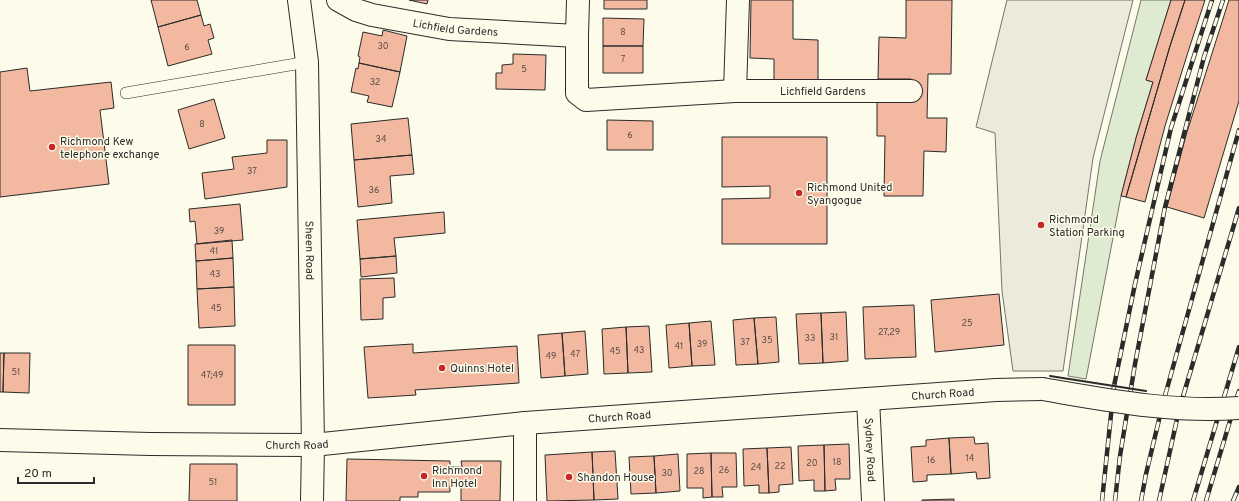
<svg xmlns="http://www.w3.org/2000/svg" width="1239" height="501" font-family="Overpass,sans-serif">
	<rect width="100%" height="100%" fill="#fdfbea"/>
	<!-- green -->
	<path fill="#deebd1" stroke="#74746e" d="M1141 0H1171L1146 80 1153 82 1136 138 1121 196 1086 379 1068 376 1100 161Z"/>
	<!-- parking -->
	<path fill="#eceadb" stroke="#74746e" d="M1007 0H1133L1093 158 1063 371H1013L1002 291 995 133 976 127Z"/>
	<!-- building -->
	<path fill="#f2b8a0" stroke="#2b2b2b" d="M151 0H197L201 15 158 27Z
		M409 0H428L427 4Z
		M604 0H647V9H604Z
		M751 0H793V39L818 40V82H774V59L750 58Z
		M906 0H952L951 74H928L927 118H947L946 152 924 151 923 196H884L885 136H877V99H911V79H878L879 37 906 38Z
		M1171 0H1185L1170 46 1126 197 1121 196 1136 138 1153 82 1146 80Z
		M1185 0H1205L1188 52 1165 126 1145 202 1126 197 1170 46Z
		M1229 0H1239V101L1204 218 1167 207 1187 132Z
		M201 15 204 26 210 24 214 38 208 40 212 54 168 66 158 27Z
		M603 18 644 19 643 46H603Z
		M383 30 407 36 400 72 359 63 360 57 358 56 363 32 382 36Z
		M603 46H643V73H603Z
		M513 54 546 55 545 90 496 89V73H502V65L513 64Z
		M359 63 400 72 392 107 367 102 369 96 351 92 356 68 358 69Z
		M27 68 30 91 111 82 114 108 100 110 109 184 0 197V72Z
		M214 99 225 138 189 149 178 110Z
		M408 118 412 155 354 160 351 124Z
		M607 120 653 121V150H607Z
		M722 137H827V244H722V199L770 198V186L722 187Z
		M267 140H287V187L205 199 202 173 234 169 232 157 267 153Z
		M412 155 414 174 390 176 392 203 358 207 354 160Z
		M240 204 243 240 197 244 195 221 190 222 189 209Z
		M444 212 445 233 394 238 396 256 360 259 357 220Z
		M232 240 233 258 196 261 195 244Z
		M396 256 397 273 361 277 360 259Z
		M233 258 234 287 197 289 196 261Z
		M394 278 395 297 383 298V319L361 320 360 279Z
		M234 287 235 326 199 328 197 289Z
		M999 294 1004 345 935 352 931 300Z
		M914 305 916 357 865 359 863 307Z
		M846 312 848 361 823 363 821 313Z
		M821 313 823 363 799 364 796 314Z
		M776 317 779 362 758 364 754 318Z
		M754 318 758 364 736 365 733 320Z
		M711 321 715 365 692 366 689 323Z
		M689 323 692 366 669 368 666 325Z
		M649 326 652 372 628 373 626 327Z
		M626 327 628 373 604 374 602 329Z
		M585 331 588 374 565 376 562 333Z
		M562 333 565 376 541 378 538 335Z
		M413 344V353L517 346 519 383 415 390 416 395 368 398 364 347Z
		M188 345H235V405H188Z
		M0 353H4L3 392H0Z
		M4 353H30L29 393 3 392Z
		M974 437 975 444 988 443 990 478 977 479 976 472 951 474 949 438Z
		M949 438 951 474 927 475V481L913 482 911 447 926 446V440Z
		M849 444 850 479H835L836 490 825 491 824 445Z
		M824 445 825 491H814V480L799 481 798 446Z
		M791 447 793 484 779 485V492L769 493 767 448Z
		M767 448 769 493H759V485L744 486 743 449Z
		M615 451 618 499 594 500 592 452Z
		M592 452 594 500 547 501 545 455Z
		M711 453 712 497 703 498V488H687V454Z
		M711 453H736L737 487H722L723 497H712Z
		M678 454 680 491 656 493 654 456Z
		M654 456 656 493 631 494 629 457Z
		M347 459 450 461V467H462L461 461H501L500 501H461V485H450V492H418V497H400V501H346Z
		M190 464H237V501H189Z
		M954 499V501H922V500Z"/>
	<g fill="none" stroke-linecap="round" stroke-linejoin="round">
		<!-- lane casing -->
		<g stroke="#2b2b2b" stroke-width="12">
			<path id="lane" d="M126 93 307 62"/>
		</g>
		<!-- street casing -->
		<g stroke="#2b2b2b" stroke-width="24">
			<g id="street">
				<path id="s1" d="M338 0 356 10 372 15 449 29 577 36V93L586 100 735 91"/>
				<path id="s2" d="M738 0 735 91H911"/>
				<path d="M577 36 578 0"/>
				<path id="s3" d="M868 399 873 501"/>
				<path d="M525 501V423"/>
			</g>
		</g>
		<!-- secondary casing -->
		<g stroke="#2b2b2b" stroke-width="24">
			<g id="secondary">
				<path id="s4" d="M0 440 150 444 313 445 525 423 996 390 1042 389"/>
			</g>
		</g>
		<!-- primary casing -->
		<g stroke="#2b2b2b" stroke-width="24">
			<g id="primary">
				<path id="s5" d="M299 0 307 62 313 445 312 501"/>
			</g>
		</g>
		<!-- lane -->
		<use href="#lane" stroke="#fdfbea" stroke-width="11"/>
		<!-- street -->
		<use href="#street" stroke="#fdfbea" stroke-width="22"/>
		<!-- secondary -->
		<use href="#secondary" stroke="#fdfbea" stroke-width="22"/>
		<!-- primary -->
		<use href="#primary" stroke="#fdfbea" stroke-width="22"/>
		<!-- rail casing -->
		<g stroke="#2b2b2b" stroke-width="4.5">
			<path id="rail" d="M1102 501 1114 386 1135 284 1171 128 1212 0
				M1115 501 1120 456 1135 364 1165 207 1204 57 1223 0
				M1141 501 1146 474 1163 403 1239 130
				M1159 501 1179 410 1239 208
				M1193 501 1239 347
				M1206 501 1239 391
				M1233 501 1239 487"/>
		</g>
		<!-- rail -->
		<use href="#rail" stroke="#fdfbea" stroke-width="3" stroke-dasharray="9" stroke-linecap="butt"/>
		<!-- secondary-bridge casing -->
		<g stroke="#2b2b2b" stroke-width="24" stroke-linecap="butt">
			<path id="secondary-bridge" d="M1042 389C1107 400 1173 413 1239 408"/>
		</g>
		<!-- secondary-bridge -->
		<use href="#secondary-bridge" stroke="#fdfbea" stroke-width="22"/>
		<!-- wall -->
		<path stroke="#2b2b2b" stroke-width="2" d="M1050 376 1146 391"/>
	</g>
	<!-- markers -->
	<g fill="#c62828" stroke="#fdfbea" stroke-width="1.5">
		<circle cx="52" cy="147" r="4"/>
		<circle cx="799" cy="193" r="4"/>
		<circle cx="1041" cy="225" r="4"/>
		<circle cx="442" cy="368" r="4"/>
		<circle cx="424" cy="476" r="4"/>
		<circle cx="569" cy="477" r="4"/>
	</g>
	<g text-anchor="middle" stroke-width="3" stroke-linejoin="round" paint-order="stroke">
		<!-- number labels -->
		<g font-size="9" fill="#5d4e48">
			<text x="623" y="35">8</text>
			<text x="383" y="49">30</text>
			<text x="187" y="50">6</text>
			<text x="623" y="62">7</text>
			<text x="524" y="72">5</text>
			<text x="375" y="85">32</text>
			<text x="202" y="127">8</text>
			<text x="630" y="138">6</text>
			<text x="381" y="142">34</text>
			<text x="252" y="174">37</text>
			<text x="374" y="193">36</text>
			<text x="219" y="234">39</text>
			<text x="214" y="254">41</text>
			<text x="215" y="277">43</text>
			<text x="216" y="311">45</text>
			<text x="967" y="326">25</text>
			<text x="889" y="335">27,29</text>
			<text x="834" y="340">31</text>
			<text x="810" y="341">33</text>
			<text x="767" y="343">35</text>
			<text x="745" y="345">37</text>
			<text x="702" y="347">39</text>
			<text x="679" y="349">41</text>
			<text x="639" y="353">43</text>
			<text x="615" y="354">45</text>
			<text x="575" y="357">47</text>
			<text x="551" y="359">49</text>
			<text x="16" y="375">51</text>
			<text x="212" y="378">47;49</text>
			<text x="970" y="461">14</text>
			<text x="931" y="463">16</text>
			<text x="837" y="465">18</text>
			<text x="812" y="466">20</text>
			<text x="780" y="469">22</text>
			<text x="756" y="470">24</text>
			<text x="724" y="473">26</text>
			<text x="699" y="474">28</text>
			<text x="667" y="476">30</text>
			<text x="213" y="485">51</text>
		</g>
		<!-- street labels -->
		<g font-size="11" fill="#2b2b2b" stroke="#fdfbea">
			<text dy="4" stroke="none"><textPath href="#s1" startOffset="122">Lichfield Gardens</textPath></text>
			<text dy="4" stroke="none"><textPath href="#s2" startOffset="179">Lichfield Gardens</textPath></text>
			<text dy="4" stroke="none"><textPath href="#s5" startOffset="251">Sheen Road</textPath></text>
			<text dy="4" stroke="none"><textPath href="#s4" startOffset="945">Church Road</textPath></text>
			<text dy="4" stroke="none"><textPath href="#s4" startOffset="621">Church Road</textPath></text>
			<text dy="4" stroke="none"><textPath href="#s4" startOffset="297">Church Road</textPath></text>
			<text dy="4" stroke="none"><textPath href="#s3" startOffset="51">Sydney Road</textPath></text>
		</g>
		<!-- poi labels -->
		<g font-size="11" fill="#2b2b2b" stroke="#fdfbea" text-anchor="start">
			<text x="60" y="145">Richmond Kew<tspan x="60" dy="13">telephone exchange</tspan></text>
			<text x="807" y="191">Richmond United<tspan x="807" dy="13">Syangogue</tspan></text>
			<text x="1049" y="223">Richmond<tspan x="1049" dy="13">Station Parking</tspan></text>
			<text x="450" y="372">Quinns Hotel</text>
			<text x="432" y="474">Richmond<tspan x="432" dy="13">Inn Hotel</tspan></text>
			<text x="577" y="481">Shandon House</text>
		</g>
	</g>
	<!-- scale -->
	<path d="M18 477v6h76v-6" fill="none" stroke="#2b2b2b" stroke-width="2"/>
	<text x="24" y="477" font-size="12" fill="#2b2b2b" stroke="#fdfbea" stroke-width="3" paint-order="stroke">20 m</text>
</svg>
